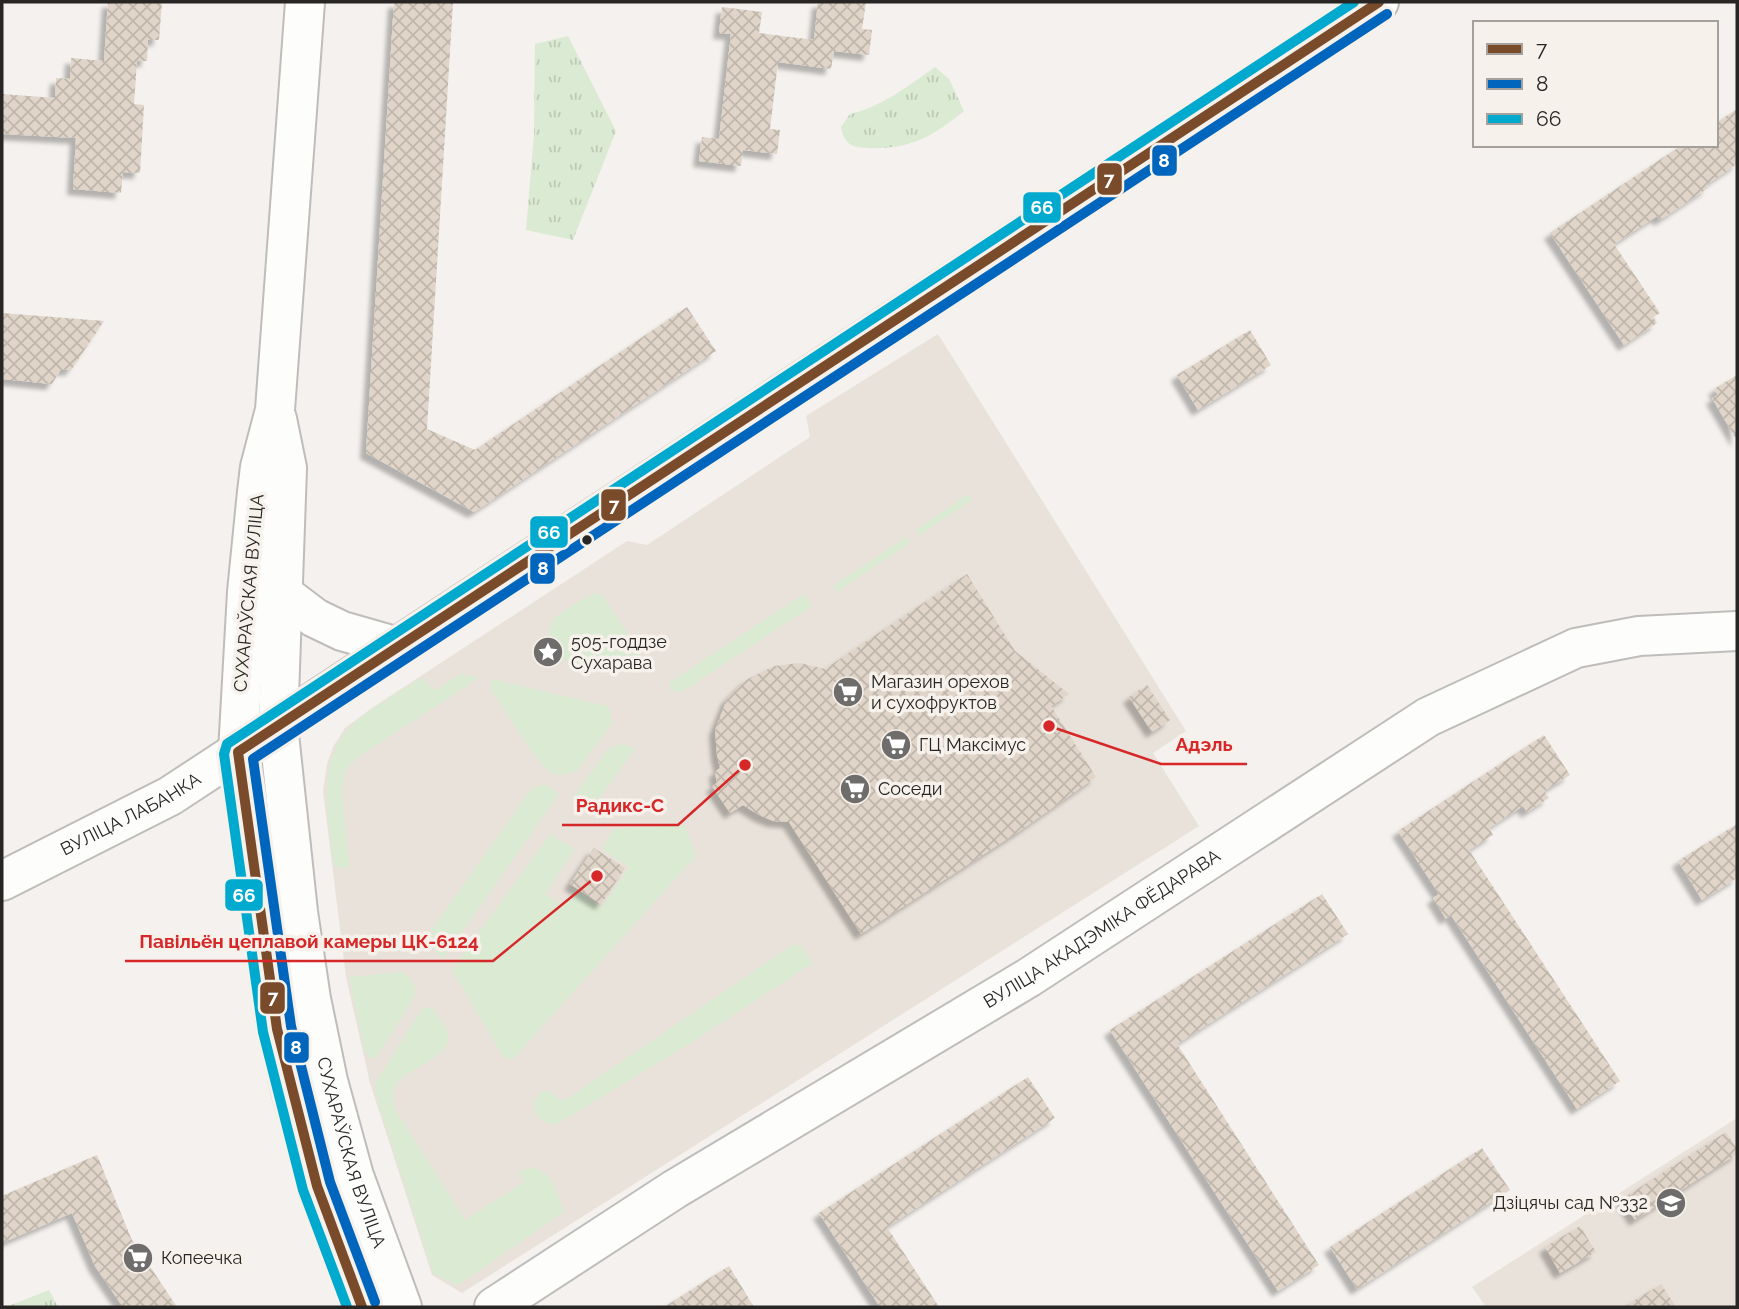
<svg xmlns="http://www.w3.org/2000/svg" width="1739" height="1309" font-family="Raleway,sans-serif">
	<defs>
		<pattern id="park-tufts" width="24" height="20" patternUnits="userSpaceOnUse" patternTransform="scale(1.75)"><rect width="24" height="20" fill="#dbead2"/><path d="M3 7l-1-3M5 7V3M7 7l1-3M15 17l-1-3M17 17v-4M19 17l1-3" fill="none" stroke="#bcc9b4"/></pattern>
		<pattern id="building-cross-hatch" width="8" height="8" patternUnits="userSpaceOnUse" patternTransform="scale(1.75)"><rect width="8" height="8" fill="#e0d5c8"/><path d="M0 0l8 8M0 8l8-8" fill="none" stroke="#c0b7ac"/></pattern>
		<filter id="shadow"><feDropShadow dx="-6" dy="6" stdDeviation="2" flood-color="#0004"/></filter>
	</defs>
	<rect width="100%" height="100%" fill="#f4f1ee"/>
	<!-- built -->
	<path fill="#e9e2da" d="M938 334 1186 731 1153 753 1199 826 462 1293 432 1275 370 1083 346 977 323 791 327 764 333 747 345 728 372 708 627 541 647 545 810 437 806 416Z
		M1737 1118V1307H1486L1472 1287Z"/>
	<!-- grass -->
	<path fill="#dbead2" d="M968 494 972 500 920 535 916 530Z
		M906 537 910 543 837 592 833 586Z
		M596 593 603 596 641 653 638 659C630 662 621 666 612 668 602 669 561 662 554 655 546 646 547 629 554 619 560 612 586 597 596 593Z
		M804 594 812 606 682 692 670 690V682Z
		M460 674 477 677 470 684 358 757C354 761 349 765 346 770 338 786 348 846 350 867L334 868C330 824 314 769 347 731 364 710 399 693 422 677L435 691Z
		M491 679 607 706 610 709 612 723 577 771C568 774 559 777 550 772 536 763 504 708 492 691Z
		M618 745H627L635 749 589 812 572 799 609 748Z
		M544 784 559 794 443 959 425 939 532 788Z
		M685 825 696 856 514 1058 508 1060 502 1055 452 970 550 834 575 849 545 894 563 906 574 888 602 907 629 867 602 849 614 829Z
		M792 945H801L813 963 686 1046 557 1124C532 1125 524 1095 550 1090L557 1099H567Z
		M403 972C412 979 417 985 415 996L376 1058 371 1059 365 1052 349 977Z
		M431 1007C436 1014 443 1022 447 1030 459 1058 403 1067 395 1087 392 1094 393 1101 395 1109L465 1220 524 1182 518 1172C548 1157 556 1190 564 1212L458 1285 433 1274 375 1092 376 1082 422 1009Z"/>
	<!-- park -->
	<path fill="url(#park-tufts)" d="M568 36 616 131 573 240 526 230 534 135 535 44Z
		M935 67 949 79 964 111C932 137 909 150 867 148 851 147 844 144 841 127L850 114C882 107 909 85 935 67Z
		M49 1290 58 1307H6Z"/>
	<!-- building -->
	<path fill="url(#building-cross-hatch)" filter="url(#shadow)" d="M108 2H162L159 40H148L147 61H137L134 104 144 105 140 173 123 172 121 193 73 189 76 138 2 134V94L55 98 56 78 70 79 71 58 104 61Z
		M394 2H453L427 429 475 450 687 307 716 351 474 512 366 453Z
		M818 2H866L862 29 872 30 869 55 834 51 831 69 778 62 770 129 780 130 777 154 743 150 741 166 699 161 702 137 719 139 731 34 719 33 722 7 762 12 759 33 814 40Z
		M1737 109V164L1706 185 1708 188 1660 220 1657 216 1614 244 1660 313 1653 317 1657 323 1624 345 1550 233 1682 145H1716V123Z
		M2 313 104 321 71 370 61 369 52 384 2 379Z
		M1250 330 1271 365 1198 410 1177 375Z
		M1737 375V441L1712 398 1718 395 1714 389Z
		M967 574 1015 651 1069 694 1051 706 1096 777 1021 830 861 934 789 822 773 821 759 815 743 805 730 813 712 786 717 783 715 772 720 768 717 755 715 730 727 699 746 680 774 666 800 663 825 669Z
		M1147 685 1170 720 1152 732 1129 697Z
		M1544 735 1570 775 1544 791 1549 798 1527 812 1523 806 1489 828 1493 835 1469 850 1620 1081 1577 1109 1451 915 1446 919 1433 898 1439 894 1398 831Z
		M1737 824V878L1702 900 1678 861Z
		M594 848 625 868 601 904 570 884Z
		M1322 894 1348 934 1177 1044 1319 1265 1278 1291 1110 1030Z
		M1028 1077 1055 1118 887 1227 939 1307H880L819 1213Z
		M1726 1132 1737 1149V1154L1635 1220 1622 1199Z
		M1482 1148 1510 1190 1357 1289 1330 1247Z
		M97 1155 131 1238 177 1307H123L95 1266 72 1213 2 1243V1196Z
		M1580 1226 1596 1252 1560 1273 1545 1247Z
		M729 1266 754 1307H664Z
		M1661 1284 1676 1307H1624Z"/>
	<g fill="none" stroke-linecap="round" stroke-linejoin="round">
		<!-- secondary casing -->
		<g stroke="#bfbdbb" stroke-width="42">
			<g id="secondary">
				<path d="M305 2 275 410 260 467 257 492 247 592 238 752 277 1029 291 1090 317 1186 362 1307"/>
				<path id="s1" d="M277 419 287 468 278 725 298 912 311 999 328 1081 354 1176 402 1307"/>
				<path d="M282 593 315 618 342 631 398 647"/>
				<path id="s2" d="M2 881 170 796 1379 2"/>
				<path id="s3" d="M494 1307 675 1189 1028 978 1428 717 1576 648 1639 636 1737 631"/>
			</g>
		</g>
		<!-- secondary -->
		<use href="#secondary" stroke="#fdfdfc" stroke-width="38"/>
		<!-- bus-1 casing -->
		<g stroke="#f7f1eb" stroke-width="16">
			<path id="bus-1" d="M362 1307 317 1186 277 1029 238 752 1379 2"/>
		</g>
		<!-- bus-2 casing -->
		<g stroke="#f7f1eb" stroke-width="16">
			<path id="bus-2" d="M375 1302 330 1182 291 1026 253 759 1387 14"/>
		</g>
		<!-- bus-3 casing -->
		<g stroke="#f7f1eb" stroke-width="16">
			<path id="bus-3" d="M347 1307 303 1190 263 1032 224 754 227 744 1354 2"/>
		</g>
		<!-- bus-1 -->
		<use href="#bus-1" stroke="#7a4b2a" stroke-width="10"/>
		<!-- bus-2 -->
		<use href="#bus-2" stroke="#0065bd" stroke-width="10"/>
		<!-- bus-3 -->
		<use href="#bus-3" stroke="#00a9ce" stroke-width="10"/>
	</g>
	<!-- icons -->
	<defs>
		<g id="sight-disc" transform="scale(1.575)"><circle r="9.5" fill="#6f6d6b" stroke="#f7f1eb"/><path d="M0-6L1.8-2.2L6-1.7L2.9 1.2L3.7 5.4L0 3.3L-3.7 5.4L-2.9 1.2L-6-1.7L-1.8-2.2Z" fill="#fff"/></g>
		<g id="supermarket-disc" transform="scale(1.575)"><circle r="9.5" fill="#6f6d6b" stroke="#f7f1eb"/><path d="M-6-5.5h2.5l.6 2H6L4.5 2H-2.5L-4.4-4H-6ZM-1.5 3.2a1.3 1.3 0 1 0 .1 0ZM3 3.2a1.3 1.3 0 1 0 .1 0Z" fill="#fff"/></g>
		<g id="school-disc" transform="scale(1.575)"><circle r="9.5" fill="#6f6d6b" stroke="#f7f1eb"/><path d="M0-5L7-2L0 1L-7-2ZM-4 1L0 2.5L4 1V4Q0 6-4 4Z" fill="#fff"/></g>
	</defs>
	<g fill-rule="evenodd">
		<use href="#sight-disc" x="548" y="652"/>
		<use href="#supermarket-disc" x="848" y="692"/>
		<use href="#supermarket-disc" x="896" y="745"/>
		<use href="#supermarket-disc" x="855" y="789"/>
		<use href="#school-disc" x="1671" y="1203"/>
		<use href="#supermarket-disc" x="138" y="1258"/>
	</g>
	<!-- markers -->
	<circle fill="#282624" stroke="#f7f1eb" stroke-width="2.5" cx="587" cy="540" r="6"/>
	<g text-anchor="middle" stroke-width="7" stroke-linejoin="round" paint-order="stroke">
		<!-- street labels -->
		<g font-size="18" fill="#282624" stroke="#f7f1eb">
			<text transform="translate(249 593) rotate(-85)" y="6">СУХАРАЎСКАЯ ВУЛІЦА</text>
			<text dy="6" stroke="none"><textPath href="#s2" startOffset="145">ВУЛІЦА ЛАБАНКА</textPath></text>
			<text dy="6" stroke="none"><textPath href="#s3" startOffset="716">ВУЛІЦА АКАДЭМІКА ФЁДАРАВА</textPath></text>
			<text dy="6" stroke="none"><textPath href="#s1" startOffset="742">СУХАРАЎСКАЯ ВУЛІЦА</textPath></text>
		</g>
		<!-- poi labels -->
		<g font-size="18" fill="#282624" stroke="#f7f1eb" text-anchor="start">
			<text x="571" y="648">505-годдзе<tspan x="571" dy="21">Сухарава</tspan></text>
			<text x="871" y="688">Магазин орехов<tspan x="871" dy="21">и сухофруктов</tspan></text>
			<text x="919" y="751">ГЦ Максімус</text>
			<text x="878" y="795">Соседи</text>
			<text x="1648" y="1209" text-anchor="end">Дзіцячы сад №332</text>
			<text x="161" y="1264">Копеечка</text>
		</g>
	</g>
	<!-- callouts -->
	<path fill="none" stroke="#d62828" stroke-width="2.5" d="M1049 726L1161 764H1247M745 765L678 825H562M597 876L493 961H125"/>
	<g fill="#d62828" stroke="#f7f1eb" stroke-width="2.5">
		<circle cx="1049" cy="726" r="7"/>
		<circle cx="745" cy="765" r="7"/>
		<circle cx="597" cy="876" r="7"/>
	</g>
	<g font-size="19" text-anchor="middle" font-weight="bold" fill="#d62828" stroke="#f7f1eb" stroke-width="7" stroke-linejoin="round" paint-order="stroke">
		<text x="1204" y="751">Адэль</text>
		<text x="620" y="812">Радикс-С</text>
		<text x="309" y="948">Павільён цеплавой камеры ЦК-6124</text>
	</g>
	<g stroke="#f7f1eb" stroke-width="2.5">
		<rect x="1151" y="144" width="27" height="33" rx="7" fill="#0065bd"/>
		<rect x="1096" y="162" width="27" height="34" rx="7" fill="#7a4b2a"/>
		<rect x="1022" y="191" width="40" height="33" rx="7" fill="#00a9ce"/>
		<rect x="600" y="488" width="27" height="34" rx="7" fill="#7a4b2a"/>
		<rect x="529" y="515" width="40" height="34" rx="7" fill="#00a9ce"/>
		<rect x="529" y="552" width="27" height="33" rx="7" fill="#0065bd"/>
		<rect x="224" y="878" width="40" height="34" rx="7" fill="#00a9ce"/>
		<rect x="259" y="981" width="27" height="34" rx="7" fill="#7a4b2a"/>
		<rect x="283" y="1031" width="27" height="33" rx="7" fill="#0065bd"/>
	</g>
	<g font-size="19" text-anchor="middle" font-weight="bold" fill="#fff">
		<text x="1164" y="167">8</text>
		<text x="1109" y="186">7</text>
		<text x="1042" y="214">66</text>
		<text x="614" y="512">7</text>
		<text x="549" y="539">66</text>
		<text x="543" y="575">8</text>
		<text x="244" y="902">66</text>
		<text x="273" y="1004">7</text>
		<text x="296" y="1054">8</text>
	</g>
	<!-- border -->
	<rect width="1739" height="1309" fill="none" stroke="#282624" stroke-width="7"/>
	<!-- legend -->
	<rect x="1473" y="21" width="245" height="126" fill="#f7f1eb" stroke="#a4a09b" stroke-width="2"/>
	<rect x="1487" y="44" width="35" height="10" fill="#7a4b2a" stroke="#a4a09b" stroke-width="2"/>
	<text x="1536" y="56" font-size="21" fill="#282624">7</text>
	<rect x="1487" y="79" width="35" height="10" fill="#0065bd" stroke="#a4a09b" stroke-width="2"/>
	<text x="1536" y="91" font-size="21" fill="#282624">8</text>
	<rect x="1487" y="114" width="35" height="10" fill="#00a9ce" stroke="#a4a09b" stroke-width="2"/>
	<text x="1536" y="126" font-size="21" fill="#282624">66</text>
</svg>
